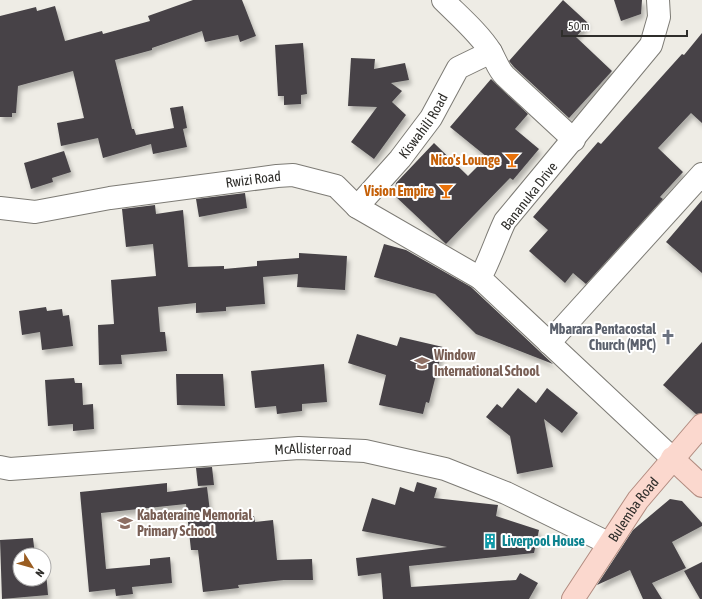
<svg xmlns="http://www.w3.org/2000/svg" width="702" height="599" font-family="'Asap Condensed',sans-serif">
	<defs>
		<filter id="shadow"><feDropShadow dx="2.5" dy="4.5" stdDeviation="2" flood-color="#0004"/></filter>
	</defs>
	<rect width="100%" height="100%" fill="#eeece5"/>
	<!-- building -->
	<path fill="#474347" filter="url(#shadow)" d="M193 0H242L256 36 240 42 238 35 205 42 202 31 152 48V50L115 60 132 129H134L136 135 174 128 170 108 183 106 187 128 183 129 187 147 153 154 151 144 103 158 98 138 61 146 57 123 84 118 73 71 18 86 16 113H12V117H0V16L36 7 37 11 55 6 65 41 102 31 103 34 150 21 148 16Z
		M563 0 588 23 576 37 612 71 569 118 514 67 509 61Z
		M614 0H642L641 14 621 21Z
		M702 33V123L691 113 658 148 683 172 660 197 663 199 586 284 573 273 565 283 529 251 548 230 533 217 598 142 601 144 682 54 684 55Z
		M303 43 307 94 301 95V104L284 105V96H278L275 45Z
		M351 58 375 59 374 69 405 63 409 80 391 83 402 91 392 102 406 115 374 159 351 142 377 107 348 106Z
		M491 79 528 114 515 129 539 149 513 180 510 178 446 244 394 195 396 183 434 143 468 176 487 157 450 127Z
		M64 151 71 172 52 178 53 182 31 189 24 163Z
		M245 193 247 208 199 217 196 199Z
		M702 200V273L666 242Z
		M155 205 156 214 183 210 188 267 224 266V269L257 266V261L299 258V253L347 256 345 290 297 287 298 274 263 277 265 304 226 307V311L196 313V303L158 307 160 332H165L167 351 121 355 122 364 99 365 98 325 114 324 111 280 156 276 153 244 126 247 122 209Z
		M384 244 406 250 471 287 553 364 476 334 435 294 374 277Z
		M46 307 47 311 62 309 63 316 69 315 73 346 42 350 40 332 22 335 19 311Z
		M357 334 397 346 400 337 443 347 429 403 426 402 423 414 379 405 386 375 348 363Z
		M702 342V413L696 414 663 385Z
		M324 364 327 402 302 404V411L277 414 276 406 255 408 251 371Z
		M176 374H223L225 406 177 405Z
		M74 378 75 383H82L83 405 93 404 94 429 73 431V424L48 426 45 380Z
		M518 388 536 403 547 388 578 413 562 433 544 419 553 467 517 474 510 436 486 417 497 404 502 408Z
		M212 467 214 485 198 486 196 468Z
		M417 482 437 488 434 498 498 505 496 516 539 530 534 553 409 566 411 587 516 580 520 573 538 583 529 599H383L381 573 358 576 356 558 447 547 362 531 372 498 395 505 400 487 414 492Z
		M167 483V492L207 487 211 520 254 516 255 522 273 520 277 560 312 559 313 580H284L238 585 239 588 203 592 198 550H191L186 504 101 513 106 569 150 565V559L170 557 172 583 132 587 133 594 116 596 115 589 89 592 80 492Z
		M670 499 682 501 702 523V526L672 542 686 568 652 583 662 599H643L630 570 597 585 633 530Z
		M33 538 35 555H20V579H44V572H46L48 595 2 599 0 540Z
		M702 562V599H700L684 571Z"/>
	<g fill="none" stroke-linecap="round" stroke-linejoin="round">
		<!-- minor casing -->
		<g stroke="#7d7b75" stroke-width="24">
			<g id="minor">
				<path d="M443 0C459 16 479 33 491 52 496 61 498 69 505 76L574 140"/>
				<path d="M658 0 659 17 651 45 505 221C496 240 490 260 480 278L672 458"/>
				<path id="s1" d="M357 207 400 159 431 118 458 68 491 52"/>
				<path id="s2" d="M0 208 35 212 110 198 277 176 293 175 336 186 357 207 480 278"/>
				<path d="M549 343 702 174"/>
				<path id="s3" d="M0 467 10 469 299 448 365 451 445 469 506 493 608 543"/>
			</g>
		</g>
		<!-- major casing -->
		<g stroke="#b28c80" stroke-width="24">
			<g id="major">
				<path d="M672 458 702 486"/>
				<path id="s4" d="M573 599 638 500 702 425"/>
			</g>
		</g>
		<!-- minor -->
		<use href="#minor" stroke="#fff" stroke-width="22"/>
		<!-- major -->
		<use href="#major" stroke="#fbd8ce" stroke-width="22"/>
	</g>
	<!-- icons -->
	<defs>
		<g id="bar-bare" transform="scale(1.2)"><path d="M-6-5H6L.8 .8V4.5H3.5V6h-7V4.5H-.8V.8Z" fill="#e8710a" stroke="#fff" stroke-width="2.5" paint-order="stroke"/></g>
		<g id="church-bare" transform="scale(1.2)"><path d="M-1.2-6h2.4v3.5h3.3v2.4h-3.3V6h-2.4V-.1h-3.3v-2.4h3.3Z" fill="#6b7280" stroke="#fff" stroke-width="2.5" paint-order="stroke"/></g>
		<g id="school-bare" transform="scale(1.2)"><path d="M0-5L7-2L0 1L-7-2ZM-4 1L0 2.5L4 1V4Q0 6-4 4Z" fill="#8d6e63" stroke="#fff" stroke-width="2.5" paint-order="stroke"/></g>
		<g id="building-bare" transform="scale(1.2)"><path d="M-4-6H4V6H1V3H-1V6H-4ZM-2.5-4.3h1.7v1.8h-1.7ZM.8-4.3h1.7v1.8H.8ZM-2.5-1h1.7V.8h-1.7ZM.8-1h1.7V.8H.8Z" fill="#0f9aa8" stroke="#fff" stroke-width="2.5" paint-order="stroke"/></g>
	</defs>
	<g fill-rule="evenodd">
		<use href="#bar-bare" x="512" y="160"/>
		<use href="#bar-bare" x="446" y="191"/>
		<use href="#church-bare" x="668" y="337"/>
		<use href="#school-bare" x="422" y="363"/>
		<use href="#school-bare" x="125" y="523"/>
		<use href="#building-bare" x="490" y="541"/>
	</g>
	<g text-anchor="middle" stroke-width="4" stroke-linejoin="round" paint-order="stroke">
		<!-- street labels -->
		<g font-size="14" fill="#2f2e2b" stroke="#fff">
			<text dy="5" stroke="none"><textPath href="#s1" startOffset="105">Kiswahili Road</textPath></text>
			<text dy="5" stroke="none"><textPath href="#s2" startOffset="256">Rwizi Road</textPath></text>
			<text transform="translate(529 196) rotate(-52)" y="5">Bananuka Drive</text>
			<text dy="5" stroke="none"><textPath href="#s3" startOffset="314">McAllister road</textPath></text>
			<text dy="5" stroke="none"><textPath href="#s4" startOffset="108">Bulemba Road</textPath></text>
		</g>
		<!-- food labels -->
		<g font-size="14" font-weight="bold" fill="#c56008" stroke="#fff" text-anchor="end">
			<text x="500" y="165">Nico's Lounge</text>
			<text x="434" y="196">Vision Empire</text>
		</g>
		<!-- worship labels -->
		<g font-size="14" font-weight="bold" fill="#5b616d" stroke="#fff" text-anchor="end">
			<text x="656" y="334">Mbarara Pentacostal<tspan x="656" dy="16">Church (MPC)</tspan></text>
		</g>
		<!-- education labels -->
		<g font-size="14" font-weight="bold" fill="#785e54" stroke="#fff" text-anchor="start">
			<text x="434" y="360">Window<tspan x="434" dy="16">International School</tspan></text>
			<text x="137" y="520">Kabateraine Memorial<tspan x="137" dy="16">Primary School</tspan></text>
		</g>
		<!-- culture labels -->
		<g font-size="14" font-weight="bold" fill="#0d838f" stroke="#fff" text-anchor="start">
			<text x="502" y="546">Liverpool House</text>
		</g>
	</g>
	<!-- north arrow -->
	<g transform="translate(32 567) rotate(127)"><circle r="19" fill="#ffffff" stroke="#acabaa"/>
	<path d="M0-3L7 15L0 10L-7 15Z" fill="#9a5d21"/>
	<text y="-6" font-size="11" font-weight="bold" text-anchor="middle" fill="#2f2e2b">N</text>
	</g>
	<!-- scale -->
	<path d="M562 30v6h125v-6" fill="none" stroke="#2f2e2b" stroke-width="2"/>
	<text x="568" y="30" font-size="12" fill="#2f2e2b" stroke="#ffffff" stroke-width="3" paint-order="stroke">50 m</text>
</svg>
